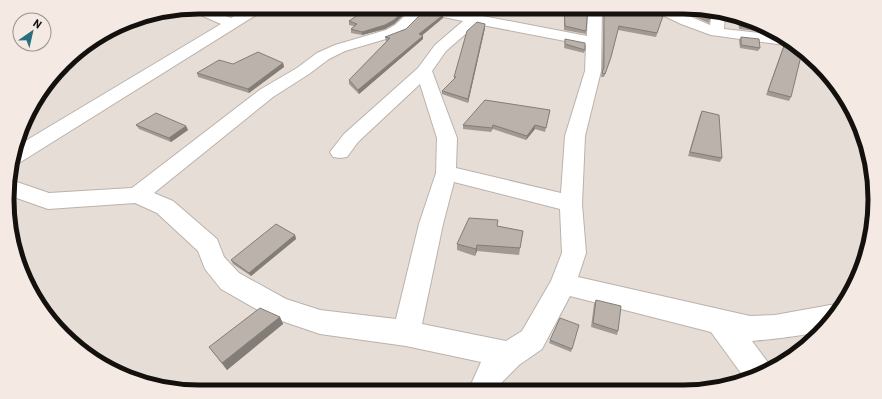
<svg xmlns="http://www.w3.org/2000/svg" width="882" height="399" font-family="Barlow,sans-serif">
	<rect width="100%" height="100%" fill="#e6ddd6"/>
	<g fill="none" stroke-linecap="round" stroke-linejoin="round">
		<!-- minor casing -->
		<g stroke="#bbb2ab" stroke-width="2">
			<path id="minor" d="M203 7 231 18 249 7H266L264 10 19 163 11 164 17 146 221 24 187 9Z
				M414 7H436L587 36 588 7H602L601 71 585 136 582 204 586 253 578 277 750 316 775 315 836 304 841 306C836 315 830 324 822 330 814 335 764 340 752 341L772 368 756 377 746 380 711 332 570 296 542 349 519 365 503 381 498 391H468L481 362 406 346 320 334 270 317 221 289 205 269 198 251 157 213 135 203 48 209 11 196V180L49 193 132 188 261 89 297 68 317 53 335 45 386 30 395 25ZM424 13 463 21 435 45 418 68 344 134 330 152 333 157 340 158 347 157 358 142 420 84 437 138 436 173 419 224 396 319 320 310 286 299 239 273 224 257 217 239 173 201 154 193 273 97 309 74 329 59 345 51 396 36 405 31ZM477 24 586 45 585 71 565 136 561 193 456 168 457 138 432 71 446 51ZM454 182 560 209 562 253 551 281 522 331 506 341 422 324 443 224Z
				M650 7H668L710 25 712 13 725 15 724 29 777 35 790 44 785 45 711 35 681 24 652 10Z"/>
		</g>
		<!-- minor -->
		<use href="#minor" fill="#fff" fill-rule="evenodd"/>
	</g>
	<!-- wall -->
	<path fill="#a19993" d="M370 7H412L394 24 385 29 362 35 351 33V29L354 26 349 25V21Z
		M564 7H588L586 31V34L564 30Z
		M604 7H638L664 13 656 37 618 30 610 61 604 77H601L602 71Z
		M692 9 711 13 710 19 709 23 695 17Z
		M443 18 422 35 423 36V39L359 94 349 84V80L387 41H386L385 37Z
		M738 18 756 22 757 27 756 31 739 29Z
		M485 28 468 103 442 94V91L454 80V77Z
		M741 37 760 48 758 51 740 48 739 40Z
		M565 39 585 50 584 53 564 48Z
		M784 46 791 97 789 101 766 95 782 50Z
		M283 63 284 67 249 93 198 77 197 73 233 64Z
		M550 110 545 132 535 129 526 140 493 129 491 132 463 129V125Z
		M702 111 722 158 720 162 688 156 700 115Z
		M136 125 186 126 188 130 171 142 139 129Z
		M497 226 523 231 519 255 477 251 475 256 457 250V244Z
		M295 235 296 239 251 276 233 264 231 260Z
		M596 300 618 331 617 335 591 327 594 304Z
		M280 317 283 324 227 370 209 347Z
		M550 340 572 349 571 352 549 343Z"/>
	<!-- shaded-wall -->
	<path fill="#837d78" d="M408 7H412L394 24 385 29 362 35V32Z
		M443 15V18L419 38V34Z
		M485 24V28L468 103V99Z
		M423 36V39L359 94 358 90Z
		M283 63 284 67 249 93 248 89Z
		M535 125V129L526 140 527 136Z
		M186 126 188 130 171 142 169 138Z
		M295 235 296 239 251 276 249 273Z
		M477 245V251L475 256 476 249Z
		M18 256 21 259 36 282 29 286Z
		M280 317 283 324 227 370 222 363Z"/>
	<!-- building -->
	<path fill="#bbb2ab" stroke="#837d78" d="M370 7H408L394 20 385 25 362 32 351 29 357 24 349 21Z
		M564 7H588L586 31 565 26Z
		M604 7H638L664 13 657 33 619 26 611 57 605 74 602 73 604 67Z
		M695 9 711 13 710 19 696 13Z
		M424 11 443 15 419 34 423 36 358 90 349 80 390 38 385 37 406 29Z
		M740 18 756 22H757V27L740 26Z
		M477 22 485 24 468 99 442 91 456 77H454L467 31Z
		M741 37 759 39 760 48 741 45Z
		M565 39 585 43V50L565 44Z
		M784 46 795 48 802 52 791 97 768 91Z
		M258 52 283 63 248 89 197 73 219 60 233 64Z
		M485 100 550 110 546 128 535 125 527 136 493 125 492 128 463 125Z
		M702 111 719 115 722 158 690 152Z
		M156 113 186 126 169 138 136 125Z
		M469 218 498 220 497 226 523 231 520 248 477 245 476 249 457 244Z
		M276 224 295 235 249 273 231 260Z
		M18 257 32 278 27 281Z
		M596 300 621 306 618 331 593 323Z
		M260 308 280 317 222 363 209 347Z
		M560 318 579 325 572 349 550 340Z
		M378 386 385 391H374Z"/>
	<!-- crop -->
	<path d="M0 0H882V399H0ZM199 14H683A185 185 0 0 1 868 199V200A185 185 0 0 1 683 385H199A185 185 0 0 1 14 200V199A185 185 0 0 1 199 14Z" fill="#f4eae3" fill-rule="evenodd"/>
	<path fill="none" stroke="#13100d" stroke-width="5" d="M199 14H683A185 185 0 0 1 868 199V200A185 185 0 0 1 683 385H199A185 185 0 0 1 14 200V199A185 185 0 0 1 199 14Z"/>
	<!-- north arrow -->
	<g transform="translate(32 32) rotate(34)"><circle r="19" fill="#f4eae3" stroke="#9a938d"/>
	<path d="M0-3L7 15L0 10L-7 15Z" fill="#29707d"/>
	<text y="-6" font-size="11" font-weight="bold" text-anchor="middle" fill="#13100d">N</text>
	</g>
</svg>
